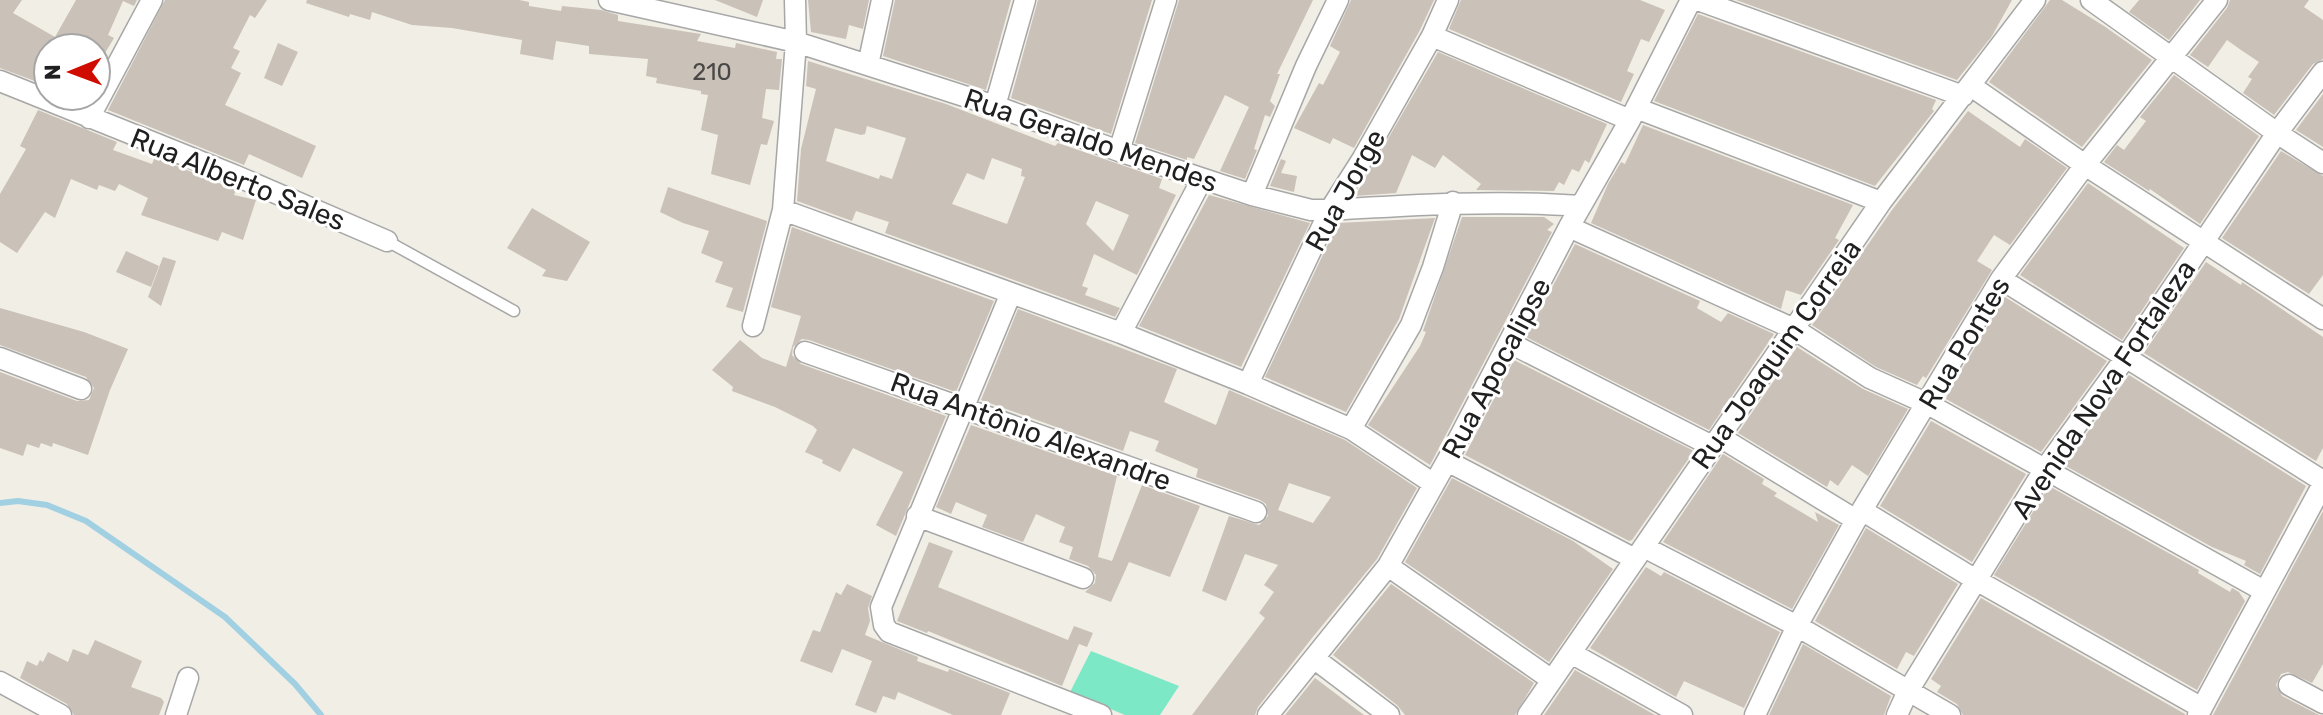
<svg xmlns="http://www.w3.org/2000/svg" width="2323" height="715" font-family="Rubik,sans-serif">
	<rect width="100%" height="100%" fill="#f1eee5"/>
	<!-- pitch -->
	<path fill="#7ce8c5" d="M1091 651 1179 686 1160 715H1125L1070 692Z"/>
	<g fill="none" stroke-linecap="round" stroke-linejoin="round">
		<!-- stream -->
		<path stroke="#a1d0e3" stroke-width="6" d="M0 503 18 501 47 505 86 521 225 617 295 684 321 715"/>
	</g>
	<!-- building -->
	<path fill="#cac1b8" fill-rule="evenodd" d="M0 0H22L13 13 55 37 76 0H137L134 6 123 1 108 35 114 38 105 53 75 38 70 46 74 48H48V86L0 68Z
		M165 0H267L255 18 250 15 233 48 240 51 231 68 241 73 225 105 316 146 302 178 249 154 244 165 108 110Z
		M307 0H519L529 2V6L561 11 562 6 601 10 618 15V21L701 34 697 41 735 48 736 43 777 52 776 59H782L779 90 766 89 762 118 774 121 767 145 761 144 750 185 711 174 718 135 701 130 708 95 701 94V91L656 83 657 78 646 76 648 59 589 54V46L556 41 553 60 520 54 522 40 452 28 412 25 372 12 370 20 350 14 349 17 306 3Z
		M715 0H763L757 17Z
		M808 0H869L863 29 849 25 846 39 811 32Z
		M895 0H1011L986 90 883 56Z
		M1038 0H1152L1111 134 1011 98Z
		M1179 0H1313L1277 74H1280L1270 101 1275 106 1270 117 1265 115 1254 149 1257 150 1245 179 1220 171 1249 107 1225 95 1194 159 1187 157V160L1135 143Z
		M1351 0H1434L1420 30 1354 148 1333 138 1330 144 1294 128 1319 83 1323 85 1340 52 1330 46Z
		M1461 0H1640L1665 10 1649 42 1641 39 1627 71 1634 74 1621 102 1449 29Z
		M1736 0H2012L1992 36 1957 80Z
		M2050 0H2062L2104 26 2152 60 2082 147 1989 82Z
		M2139 0H2200L2169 40 2129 12Z
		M2230 0H2309L2304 7 2323 20V59L2313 64 2274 115 2243 93 2252 79 2248 77 2259 62 2241 50 2227 40 2208 67 2190 55 2227 8Z
		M1698 14 1936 100 1932 109 1934 111 1875 186 1654 101Z
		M278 43 298 52 282 86 264 78Z
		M1438 52 1607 124 1589 163 1585 160 1579 172 1572 169 1564 185 1559 182 1554 191 1476 190 1481 184 1443 155 1435 168 1412 155 1396 193 1355 196Z
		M808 61 946 104 1055 146 1058 143 1162 179 1159 188 1176 195 1137 275 1094 254 1082 286 1088 288 1085 295 1120 308 1115 317 885 233 889 222 856 211 852 221 797 201 801 149 816 89 806 86ZM867 126 906 138 892 179 880 175 879 179 826 161 835 128 861 135 865 134ZM992 158 1022 169 1021 176 1025 177 1007 224 952 204 967 173 984 180ZM1096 201 1129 215 1113 251 1086 224Z
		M2174 75 2259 136 2200 224 2150 189 2149 191 2104 162 2117 145 2124 150 2146 121 2140 117Z
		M2323 94V147L2296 130Z
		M38 110 117 142 113 150 152 164 155 157 236 190 234 195 256 200 243 240 222 232 218 241 141 215 148 198 119 184 115 191 99 185 97 190 71 179 55 218 45 212 17 253 0 242V194L26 149 20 146Z
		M1968 111 2020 147 2025 139 2067 168 2010 245 1994 235 1977 261 1992 270 1926 378 1923 376 1917 385 1876 367 1812 325 1892 210Z
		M1643 125 1853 205 1835 238 1839 240 1801 295 1786 290 1781 309 1591 223 1608 184 1621 162 1625 164Z
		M2281 151 2323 176V275L2309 294 2222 238Z
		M1281 159 1286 161 1281 173 1297 176 1294 192 1270 186Z
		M2088 183 2184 248 2122 340 2020 275Z
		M668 187 767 221 743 312 726 307 733 288 715 282 723 262 701 253 709 231 683 223 660 212Z
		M1209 195 1310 223 1241 367 1139 326Z
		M532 208 590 242 567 281 542 276 546 270 507 248Z
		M1462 217H1544L1554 224 1547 230 1552 232 1430 465 1368 425 1420 346 1426 332 1423 331Z
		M1435 218 1399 319 1346 412 1265 377 1338 223Z
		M792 227 994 301 956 392 809 340 802 339 793 347 792 355 801 364 946 416 896 536 876 525 903 472 853 448 840 472 822 463 823 460 805 452 817 430 813 426 775 407 732 391 733 387 712 370 740 340 762 358 786 367 801 316 771 307Z
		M1575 244 1700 301 1697 308 1721 322 1728 313 1774 334 1709 430 1526 337Z
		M126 251 159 266 151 287 116 272Z
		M163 257 176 261 161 306 148 297Z
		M2206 262 2241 285 2242 282 2323 337V448L2316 461 2144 353Z
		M2005 297 2107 361 2041 452 1946 399 1949 391Z
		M0 308 84 332 128 349 110 390 88 455 53 443 52 447 41 443 39 448 27 444 23 456 0 448V372L77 401 89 400 94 388 86 377 0 345Z
		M1018 309 1177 369 1164 402 1216 425 1229 390 1345 440 1417 488 1377 559 1312 638 1258 707 1255 715H1192L1265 618 1259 613 1274 592 1264 585 1278 565 1245 554 1226 601 1202 591 1229 516 1259 525 1268 516 1266 504 1260 500 1196 477 1198 469 1155 451 1159 441 1130 431 1123 451 981 400ZM1289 483 1331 497 1313 523 1278 510Z
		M1797 347 1863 389 1908 409 1868 476 1852 465 1838 486 1830 480 1827 487 1738 433Z
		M1514 360 1694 451 1632 540 1629 541 1465 455Z
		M2129 375 2306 486 2260 574 2244 565 2246 561 2212 547 2064 465Z
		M1931 421 2026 474 1972 562 1880 506Z
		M971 425 1117 476 1098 557 1112 561 1142 485 1200 506 1170 577 1129 562 1111 602 1085 592 1095 583 1096 575 1088 566 1069 559 1073 547 1059 542 1065 527 1036 514 1023 542 982 527 987 515 956 502 951 514 936 507Z
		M1723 454 1764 479 1762 484 1777 493 1774 496 1818 522 1815 512 1839 525 1792 609 1663 542Z
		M1452 478 1573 541 1613 569 1549 662 1405 562Z
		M2049 486 2199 570 2198 573 2230 592 2232 588 2239 592 2245 601 2197 690 1994 575Z
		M2323 511V664L2312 683 2288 672 2281 674 2276 685 2282 696 2319 715H2213Z
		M1866 528 1958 584 1914 656 1906 652 1897 669 1815 621Z
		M929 542 953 551 938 587 1068 640 1074 626 1093 633 1087 647 1079 644 1062 686 928 631 927 633 897 621Z
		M1646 567 1661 576 1664 572 1780 632 1744 708 1684 681 1676 697 1590 648Z
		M847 584 872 596 868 608 870 621 865 635 918 657 917 661 948 672 949 669 1010 693 1001 715H953L898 692 895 700 883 696 876 713 855 705 872 661 842 649 832 673 800 661 813 630 820 632 836 592 841 595Z
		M1391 584 1534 683 1515 715H1405L1397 705 1333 655Z
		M1981 598 2185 714V715H1963L1957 704 1937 692 1941 686 1931 679Z
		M95 640 142 661 131 687 161 698 164 702 159 715H74L67 704 20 678 27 661 37 666 40 660 43 662 48 652 68 662 73 649 88 655Z
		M1803 644 1891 696 1884 715H1769Z
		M1575 670 1655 715H1544Z
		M1315 678 1364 715H1285Z"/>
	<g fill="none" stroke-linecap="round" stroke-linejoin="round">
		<!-- service casing -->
		<g stroke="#a7a7a7" stroke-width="13">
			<path id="service" d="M387 241 514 311"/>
		</g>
		<!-- minor casing -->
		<g stroke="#a7a7a7" stroke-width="23">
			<path id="minor" d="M609 0 796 42 995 106 1119 151 1252 195 1311 210H1330C1414 205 1497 200 1581 206
				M1698 0 1963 96
				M2091 0 2277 133 2323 163
				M1432 36 1630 120
				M868 65 882 0
				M0 81 234 175 387 241
				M1971 86 2085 165 2323 319
				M995 106 1025 0
				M1636 108 1881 202
				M89 118 152 0
				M1119 151 1166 0
				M1252 195 1306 66 1338 0
				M783 210 1121 333 1248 384 1351 429 1434 484
				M1569 227 1794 329 1870 378 1928 404 2264 591
				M2001 279 2323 481
				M1011 293 881 607 884 625 889 632 1101 715
				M753 326 783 210 796 42 795 0
				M1121 333 1202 179
				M1510 343 1712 446
				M805 352 1256 512
				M0 358 81 389
				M1248 384 1330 210 1363 158 1432 36 1448 0
				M1351 429 1411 325 1433 267 1453 202
				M1720 437 1856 520
				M1447 461 1635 559
				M1863 511 1976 580 2202 708
				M917 516 1083 578
				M1644 547 1797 626 1950 715
				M1388 566 1552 680
				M1571 653 1682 715
				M1315 659 1389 715
				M0 682 61 715
				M2289 685 2323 703
				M176 715 188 678
				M1268 715 1388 566 1447 461 1569 227 1630 120 1691 0
				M1528 715 1881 202 2035 0
				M1755 715 1797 626 1856 520 2001 279 2085 165 2217 0
				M1897 715 1908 691 2044 470 2126 357 2277 133 2323 72
				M2198 715 2323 484"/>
		</g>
		<!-- service -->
		<use href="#service" stroke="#fff" stroke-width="10"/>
		<!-- minor -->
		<use href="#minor" stroke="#fff" stroke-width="20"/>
	</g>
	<g text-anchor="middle" stroke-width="6" stroke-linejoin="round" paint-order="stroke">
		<!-- number labels -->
		<g font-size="24" fill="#4a4846">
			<text x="712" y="80">210</text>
		</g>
		<!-- street labels -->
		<g font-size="28" fill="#202020" stroke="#fff">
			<text transform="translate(1091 140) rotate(19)" y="10">Rua Geraldo Mendes</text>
			<text transform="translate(238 179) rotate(22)" y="10">Rua Alberto Sales</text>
			<text transform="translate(1345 190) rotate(-61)" y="10">Rua Jorge</text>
			<text transform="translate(1964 343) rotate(-59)" y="10">Rua Pontes</text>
			<text transform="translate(1776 354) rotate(-55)" y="10">Rua Joaquim Correia</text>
			<text transform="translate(1496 368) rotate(-62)" y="10">Rua Apocalipse</text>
			<text transform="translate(2103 389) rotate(-56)" y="10">Avenida Nova Fortaleza</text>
			<text transform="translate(1031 431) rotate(20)" y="10">Rua Antônio Alexandre</text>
		</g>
	</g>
	<!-- north arrow -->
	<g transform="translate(72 72) rotate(269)"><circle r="38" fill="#ffffff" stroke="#a6a6a6" stroke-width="2"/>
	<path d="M0-6L14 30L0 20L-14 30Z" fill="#d00c00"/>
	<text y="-12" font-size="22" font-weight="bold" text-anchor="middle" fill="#202020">N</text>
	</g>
</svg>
